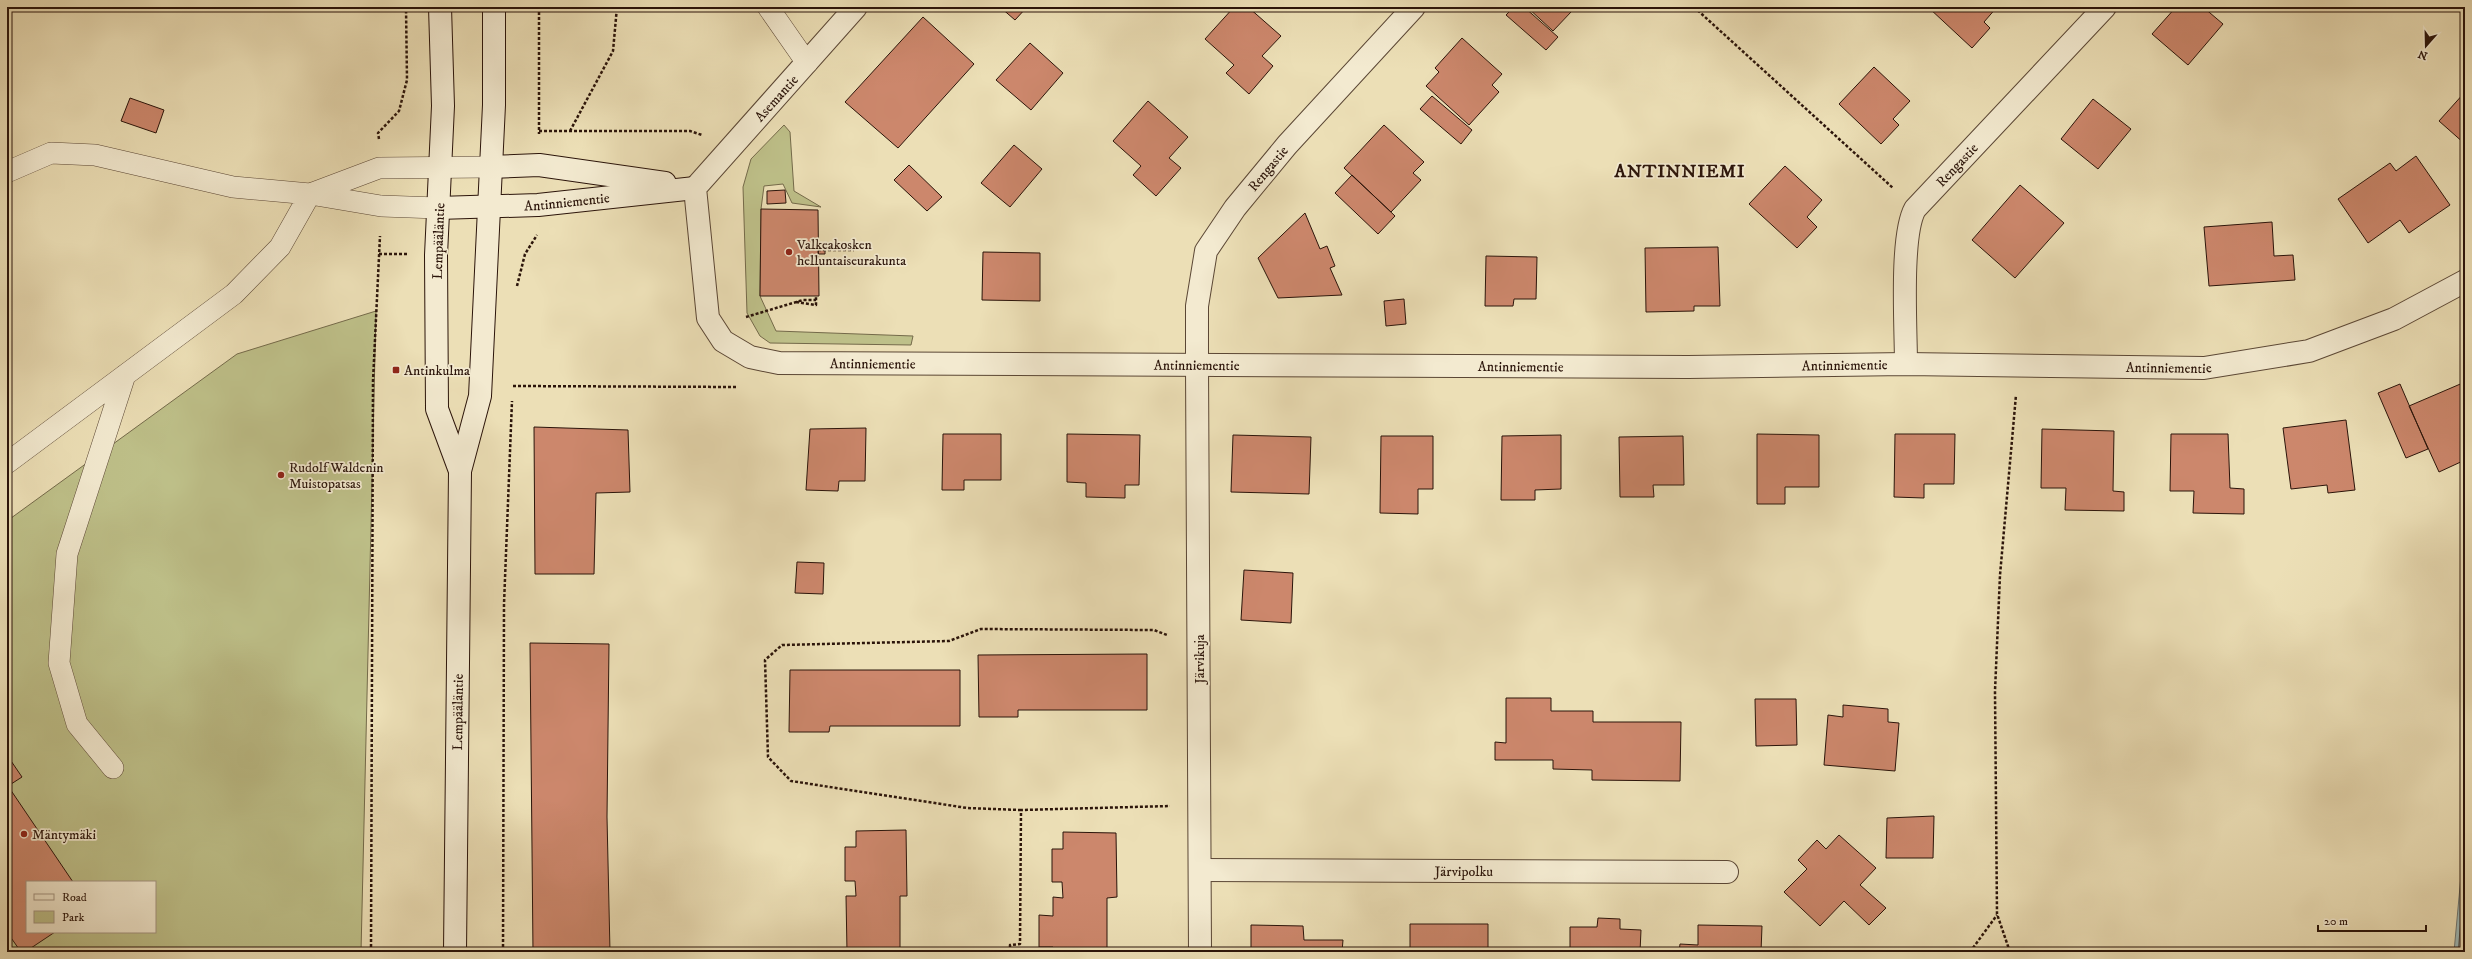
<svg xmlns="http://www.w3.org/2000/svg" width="2472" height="959" font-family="'IM FELL DW Pica',serif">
	<rect width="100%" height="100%" fill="#ecdfb6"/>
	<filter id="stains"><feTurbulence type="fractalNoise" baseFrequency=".005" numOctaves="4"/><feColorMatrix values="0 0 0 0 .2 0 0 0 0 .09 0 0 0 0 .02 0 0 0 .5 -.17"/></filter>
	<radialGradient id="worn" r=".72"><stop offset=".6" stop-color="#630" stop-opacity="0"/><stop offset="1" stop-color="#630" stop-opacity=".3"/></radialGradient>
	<!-- green -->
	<path fill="#bec089" stroke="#746a4a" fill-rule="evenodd" d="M784 125 790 132 794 191 821 207 792 203 783 184 764 186 761 209 760 296 776 331 913 336 911 345 770 343 760 336 747 313 743 187 751 159Z
		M376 311 361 952H7V521L237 354ZM27 882H155V932H27Z"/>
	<!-- water -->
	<path fill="#9ebab9" stroke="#707873" d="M2465 832V952H2454Z"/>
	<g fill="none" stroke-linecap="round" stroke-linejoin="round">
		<!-- shore -->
		<path stroke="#646762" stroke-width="1" d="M2458 952 2465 876"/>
	</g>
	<!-- building -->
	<path fill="#cc876c" stroke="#2b140a" d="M1000 7H1027L1015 20Z
		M1234 7H1248L1281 36 1262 56 1273 66 1249 94 1226 73 1234 65 1205 39Z
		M1514 7H1524L1558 37 1546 50 1506 15Z
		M1527 7H1566L1571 12 1553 31Z
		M1930 7H1997L1984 22 1990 28 1972 48 1929 8Z
		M2176 7H2203L2223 24 2188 65 2152 34Z
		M923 17 974 64 898 148 845 102Z
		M1462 38 1502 74 1492 85 1499 92 1469 125 1426 86 1439 72 1435 68Z
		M1030 43 1063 73 1031 110 996 80Z
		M1874 67 1910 101 1893 119 1899 125 1881 144 1839 104Z
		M2465 92V144L2439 121Z
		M1432 96 1472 130 1461 144 1420 109Z
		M130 98 164 110 156 133 121 121Z
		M2093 99 2131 129 2098 169 2061 139Z
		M1148 101 1188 137 1169 158 1181 168 1156 196 1133 175 1141 166 1113 141Z
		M1384 125 1424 162 1413 173 1421 180 1391 212 1344 168Z
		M1014 145 1042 169 1010 207 981 183Z
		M2416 156 2450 205 2409 233 2400 220 2368 243 2338 199 2390 163 2396 171Z
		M909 165 942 197 927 211 894 180Z
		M1785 166 1822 200 1807 217 1817 227 1797 248 1749 204Z
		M1352 175 1395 216 1378 234 1335 193Z
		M2020 185 2064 223 2015 278 1972 240Z
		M785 190 786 203 767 204V191Z
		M761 209 818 210 819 296H760Z
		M1305 213 1320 249 1327 246 1335 266 1330 268 1342 295 1278 298 1258 258Z
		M2272 222 2274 256 2293 255 2295 280 2209 286 2204 227Z
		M818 246H825V254H818Z
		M1718 247 1720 306H1694V311L1646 312 1645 248Z
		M983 252 1040 253V301L982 300Z
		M1486 256 1537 257 1536 299H1514L1513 306H1485Z
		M1404 299 1406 324 1386 326 1384 301Z
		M2465 382V460L2439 472 2409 406Z
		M2400 384 2428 449 2406 458 2378 393Z
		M2346 420 2355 490 2328 493 2327 485 2291 489 2283 428Z
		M534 427 628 430 630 492 596 493 594 574H535Z
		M866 428 865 481H839L838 491 806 490 810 429Z
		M2042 429 2114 431 2113 491 2124 492V511L2065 510 2066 488H2041Z
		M943 434H1001V480H964V490H942Z
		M1067 434 1140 435 1139 485H1125V498L1086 497V483L1067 482Z
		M1757 434 1819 435V487H1785V504H1757Z
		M1895 434H1955L1954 484H1924V498L1894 497Z
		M2171 434H2228L2230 488 2244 489V514L2193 513 2194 491H2170Z
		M1233 435 1311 437 1309 494 1231 492Z
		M1561 435V489L1535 490V500H1501L1502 436Z
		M1381 436H1433V489H1418V514L1380 513Z
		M1683 436 1684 485H1653L1654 497H1620L1619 437Z
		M797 562 824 563 823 594 795 593Z
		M1244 570 1293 573 1291 623 1241 620Z
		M530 643 609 644 607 817 610 952H533Z
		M1147 654V710H1018V717H979L978 655Z
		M790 670H960V726H830L829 732H789Z
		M1506 698H1551V711H1593V722H1681L1680 781 1592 780V770L1553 769V760H1495V742L1506 743Z
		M1755 699H1796L1797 745 1756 746Z
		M1843 705 1888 709V722L1899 723 1895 771 1824 765 1828 715 1843 717Z
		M7 755 22 777 8 786 73 882H27V932H55L25 952H21L7 932Z
		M1934 816 1933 858H1886L1887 818Z
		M906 830 907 896H900V952H847L846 896H856L855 881H845V847H856V831Z
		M1063 832 1116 833 1117 897 1107 898V952H1053V947H1039V915L1053 916V897L1063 898 1062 882H1052V849H1063Z
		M1839 835 1876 868 1860 885 1886 908 1869 925 1844 901 1820 926 1784 892 1807 869 1798 860 1817 840 1826 849Z
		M1598 918 1620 919V929L1641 930 1640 952H1570V927H1597Z
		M1410 924H1488V952H1410Z
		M1251 925 1303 926 1304 940H1343L1342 952H1251Z
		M1698 925 1762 926 1761 952H1679L1680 944 1698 945Z"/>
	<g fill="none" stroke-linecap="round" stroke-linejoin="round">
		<!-- lane casing -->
		<g stroke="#5b4735" stroke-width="22">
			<path id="lane" d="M768 7 807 63
				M7 172 51 153 95 155 233 187 310 194 381 206 438 208
				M7 463 234 294 280 247 310 194 379 168 489 167
				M113 768 77 724 59 663 67 554 125 375"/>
		</g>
		<!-- street casing -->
		<g stroke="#5b4735" stroke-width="24">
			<g id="street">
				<path id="s1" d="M856 7 695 188 708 318 723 341 750 357 779 363 1688 367 1906 364 2204 368 2309 351 2394 319 2465 281"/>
				<path id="s2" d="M1906 364C1906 330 1900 236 1915 209L2105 7"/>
				<path id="s3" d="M1201 870 1727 872"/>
				<path id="s4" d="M1200 952 1197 366V306L1206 251 1235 208 1287 145 1414 7"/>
			</g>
		</g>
		<!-- secondary casing -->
		<g stroke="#2b140a" stroke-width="24">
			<g id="secondary">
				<path d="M440 7 443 106 436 255 437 409 460 471"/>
				<path d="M489 167 539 165 665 183"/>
				<path id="s5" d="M438 208 538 205 695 188"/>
				<path id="s6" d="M455 952 460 471 480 396 494 105V7"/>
			</g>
		</g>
		<!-- path -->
		<path stroke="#2b140a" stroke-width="2.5" stroke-dasharray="3 2" stroke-linecap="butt" d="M539 7V134
			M1694 7 1893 188
			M539 131H690L702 135
			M570 131 613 51 617 7
			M379 139 378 133 399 111 407 80 406 7
			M818 250H854
			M379 254H407
			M517 286 525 254 537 235
			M796 302 816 305V296
			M746 317 803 300H816
			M513 386 738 387
			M1021 810 967 808 791 781 768 757 765 660 782 645 949 641 981 629 1154 630 1167 635
			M371 952 373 381 380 236
			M503 952 504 604 512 401
			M1010 952V945L1020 944 1021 810 1170 806
			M1970 952 1997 915
			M2010 952 1997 914 1995 691 2000 575 2016 395"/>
		<!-- lane -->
		<use href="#lane" stroke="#f3ead0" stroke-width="21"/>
		<!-- street -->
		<use href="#street" stroke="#f3ead0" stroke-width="22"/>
		<!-- secondary -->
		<use href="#secondary" stroke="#f3ead0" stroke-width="22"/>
	</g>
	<!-- markers -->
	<g fill="#8f2418" stroke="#f3ead0" stroke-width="1.5">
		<circle cx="789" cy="252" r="4"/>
		<rect x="392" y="366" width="8" height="8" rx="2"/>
		<circle cx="281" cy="475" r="4"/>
		<circle cx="24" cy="834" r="4"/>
	</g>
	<g text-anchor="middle" stroke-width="3.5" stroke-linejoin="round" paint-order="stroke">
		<!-- street labels -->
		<g font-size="14" fill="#2b140a" stroke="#f3ead0">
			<text transform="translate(776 98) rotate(-48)" y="5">Asemantie</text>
			<text dy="5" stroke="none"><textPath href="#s2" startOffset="217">Rengastie</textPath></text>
			<text dy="5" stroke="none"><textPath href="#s4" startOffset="805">Rengastie</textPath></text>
			<text dy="5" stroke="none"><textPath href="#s5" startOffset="129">Antinniementie</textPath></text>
			<text transform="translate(438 241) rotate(-88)" y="5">Lempääläntie</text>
			<text dy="5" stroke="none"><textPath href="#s1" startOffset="555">Antinniementie</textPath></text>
			<text dy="5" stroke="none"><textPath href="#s1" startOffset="1527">Antinniementie</textPath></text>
			<text dy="5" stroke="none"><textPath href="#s1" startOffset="879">Antinniementie</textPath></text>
			<text dy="5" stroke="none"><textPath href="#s1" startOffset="1203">Antinniementie</textPath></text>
			<text dy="5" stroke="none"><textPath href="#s1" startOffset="1851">Antinniementie</textPath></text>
			<text transform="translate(1199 659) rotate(-90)" y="5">Järvikuja</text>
			<text dy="5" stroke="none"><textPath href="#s6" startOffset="240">Lempääläntie</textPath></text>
			<text dy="5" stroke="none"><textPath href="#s3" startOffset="263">Järvipolku</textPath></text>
		</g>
		<!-- poi labels -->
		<g font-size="14" fill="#2b140a" stroke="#f3ead0" text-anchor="start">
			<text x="797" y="249">Valkeakosken<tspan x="797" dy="16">helluntaiseurakunta</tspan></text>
			<text x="404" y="375">Antinkulma</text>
			<text x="289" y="472">Rudolf Waldenin<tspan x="289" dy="16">Muistopatsas</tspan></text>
			<text x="32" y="839">Mäntymäki</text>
		</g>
		<!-- district labels -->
		<g font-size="18" font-weight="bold" letter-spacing="1" fill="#2b140a" stroke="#f3ead0">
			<text x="1680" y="177">ANTINNIEMI</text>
		</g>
	</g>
	<!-- margin -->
	<rect width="2472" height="959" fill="none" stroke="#ecdfb6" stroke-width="24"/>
	<rect x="8" y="8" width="2456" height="943" fill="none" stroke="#2b140a" stroke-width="2"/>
	<rect x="12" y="12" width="2448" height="935" fill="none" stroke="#2b140a"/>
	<!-- legend -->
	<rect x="26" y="881" width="130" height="52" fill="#f3ead0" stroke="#a39481"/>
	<rect x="34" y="894" width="20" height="6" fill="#f3ead0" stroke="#a39481"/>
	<text x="62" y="901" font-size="12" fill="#2b140a">Road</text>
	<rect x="34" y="911" width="20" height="12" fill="#bec089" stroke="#a39481"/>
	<text x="62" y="921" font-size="12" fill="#2b140a">Park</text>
	<!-- north arrow -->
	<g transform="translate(2426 46) rotate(200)" stroke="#f3ead0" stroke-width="3" paint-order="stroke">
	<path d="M0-3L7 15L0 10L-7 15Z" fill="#2b140a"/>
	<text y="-6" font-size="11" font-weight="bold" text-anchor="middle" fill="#2b140a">N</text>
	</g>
	<!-- scale -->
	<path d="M2318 925v6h108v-6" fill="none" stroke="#2b140a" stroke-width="2"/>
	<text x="2324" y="925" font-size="12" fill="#2b140a" stroke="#f3ead0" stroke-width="3" paint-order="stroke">20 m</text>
	<rect width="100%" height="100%" filter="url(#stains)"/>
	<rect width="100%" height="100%" fill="url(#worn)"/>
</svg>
